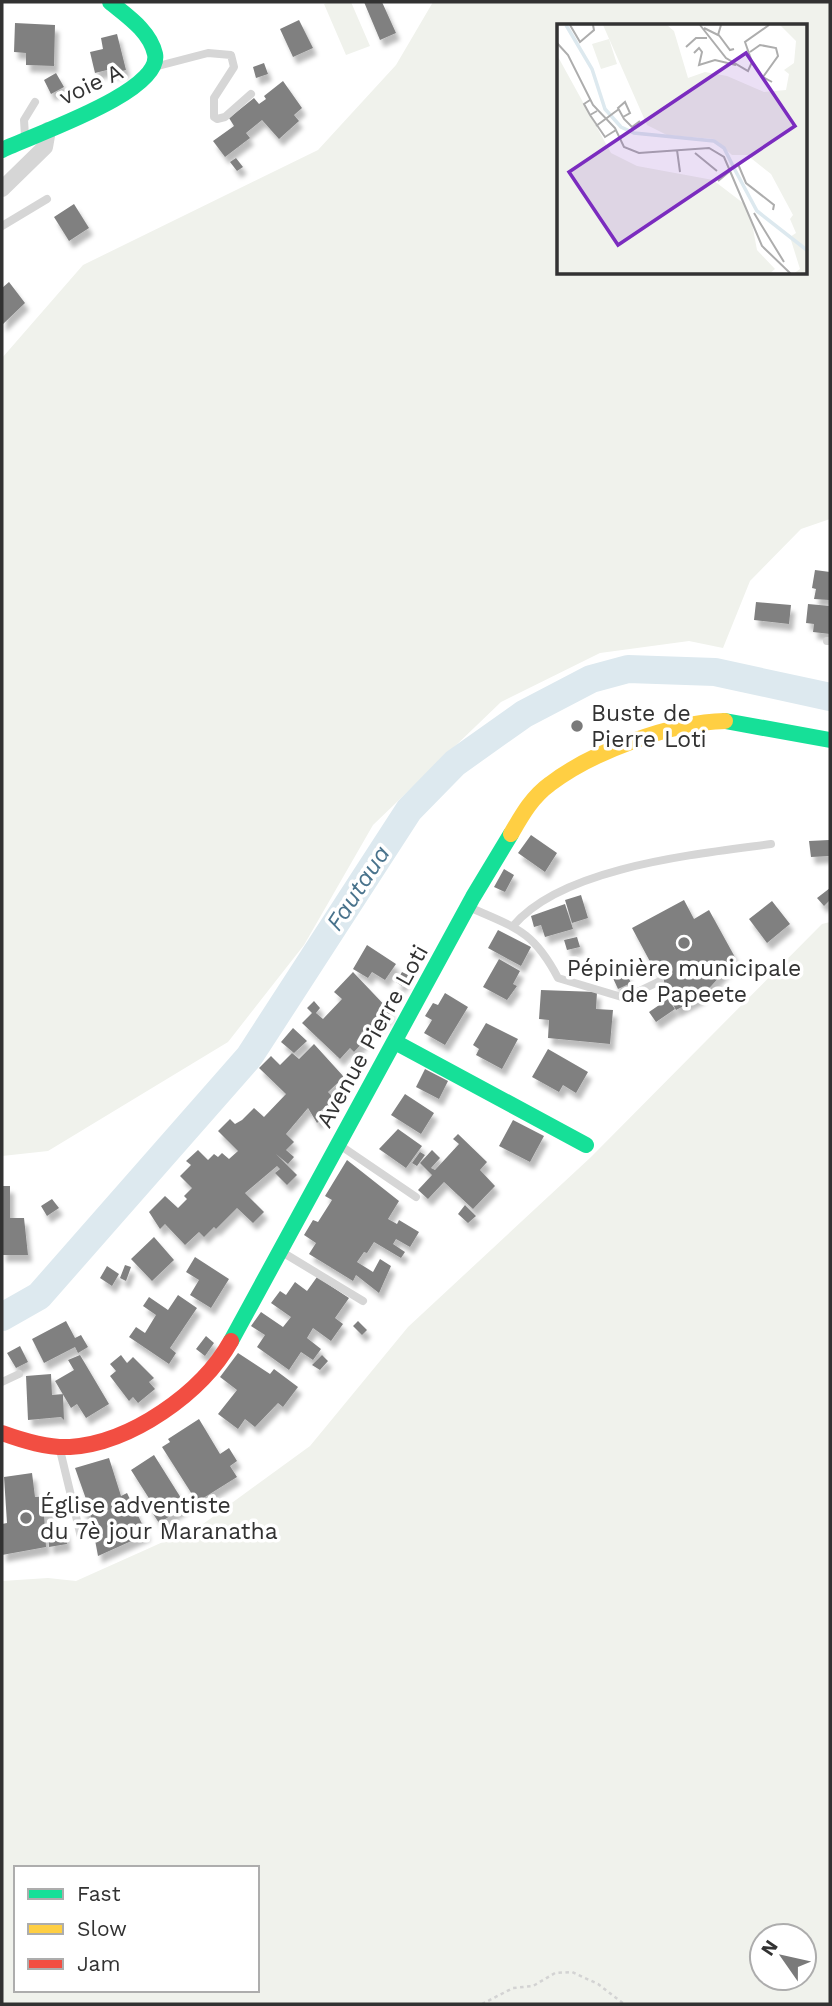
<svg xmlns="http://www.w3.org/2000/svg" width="832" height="2006" font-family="'Work Sans',sans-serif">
	<defs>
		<filter id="shadow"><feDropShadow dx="4" dy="7" stdDeviation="2" flood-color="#0004"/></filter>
	</defs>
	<rect width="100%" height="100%" fill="#fff"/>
	<!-- green -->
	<path fill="#f0f2ec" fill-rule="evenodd" d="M330 2H351L370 46 346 55 324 4Z
		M433 2H830V519L801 529 750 581 723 648 689 641 600 653 501 702 373 825 304 945 228 1042 48 1151 2 1156V358L83 265 318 150 396 65ZM559 26H806V273H559Z
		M830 922V2004H2V1581L48 1578 76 1581 203 1524 310 1446 408 1327 591 1157 822 924ZM16 1868H257V1990H16ZM762 1936H804V1978H762Z"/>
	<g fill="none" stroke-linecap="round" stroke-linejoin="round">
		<!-- river -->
		<path stroke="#dde9ef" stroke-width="28" d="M2 1317 39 1296 249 1057 409 810 455 763 524 714 591 679 628 669 715 672 830 697"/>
	</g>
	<!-- building -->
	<path fill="#808080" filter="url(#shadow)" d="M364 2H382L396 33 380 40Z
		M299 20 313 48 293 57 280 29Z
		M15 23 55 25 54 66 26 65V53L14 52Z
		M117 34 126 70 113 73 111 69 95 73 90 52 103 49 101 38Z
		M264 63 268 74 256 78 253 67Z
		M56 73 64 87 51 94 44 80Z
		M283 81 302 108 294 115 299 121 279 139 262 120 246 133 250 138 225 157 213 141 234 126 229 118 254 98 259 104 266 99 264 96Z
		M236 158 243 167 237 171 230 162Z
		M74 204 89 228 69 241 54 217Z
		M9 282 25 303 2 325V288Z
		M815 570 830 572 829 600 814 599 816 589 812 588Z
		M756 602 791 605 789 624 754 620Z
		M808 604 830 606V634L813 632 814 624 806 623Z
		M531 835 557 853 545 872 518 853Z
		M829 840 830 856 811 857 809 841Z
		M504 869 514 875 505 892 494 887Z
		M830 888V900L824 906 817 898Z
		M581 895 588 918 572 923 565 900Z
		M684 900 694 919 709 910 736 959 701 997 676 1010 632 928Z
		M772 901 790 924 767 943 749 919Z
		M565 904 573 929 545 937 541 925 534 927 531 916Z
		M498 930 531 947 521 966 488 948Z
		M577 937 580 947 567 950 564 940Z
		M367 945 396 964 385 980 372 972 368 978 353 969Z
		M499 959 520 971 513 984 517 986 507 1000 483 987Z
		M625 970 631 983 618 989 612 976Z
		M353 972 391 1012 375 1030 370 1025 361 1033 367 1038 354 1052 350 1048 340 1059 302 1023 312 1013 307 1008 314 1001 320 1008 316 1013 323 1019 342 999 334 992Z
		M402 972 408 975 402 986 396 982Z
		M541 990 597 992 596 1009 613 1010 610 1044 548 1038 549 1020 539 1019Z
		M445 993 468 1007 445 1045 424 1033 432 1020 425 1016 433 1003 438 1005Z
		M668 999 675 1009 656 1022 649 1012Z
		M486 1023 518 1039 502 1069 476 1055 479 1049 473 1045Z
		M293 1028 307 1041 294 1053 281 1042Z
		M314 1044 344 1077 328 1092 335 1099 318 1113 322 1118 317 1123 308 1108 286 1134 294 1142 286 1150 294 1157 288 1164 276 1154 297 1175 287 1185 275 1173 280 1169 277 1166 245 1193 264 1212 253 1223 237 1208 216 1229 214 1227 204 1237 199 1232 185 1245 165 1224 160 1229 149 1212 165 1196 178 1208 187 1199 184 1196 192 1188 180 1176 191 1165 186 1161 198 1150 208 1160 214 1154 218 1157 222 1153 229 1159 238 1151 218 1131 230 1119 235 1124 242 1120 254 1108 264 1117 286 1094 259 1068 271 1056 280 1065 292 1053 299 1059Z
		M548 1049 588 1072 576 1093 563 1085 559 1092 532 1077Z
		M425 1069 448 1081 439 1099 416 1087Z
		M405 1094 434 1113 421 1134 391 1115Z
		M513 1120 544 1136 530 1162 499 1146Z
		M398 1129 422 1146 406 1168 379 1149Z
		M458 1134 487 1162 480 1170 495 1186 473 1209 444 1182 428 1199 418 1190 432 1175 420 1163 432 1150 440 1158 431 1168 435 1170 459 1144 453 1139Z
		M420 1152 425 1155 417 1166 412 1163Z
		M347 1160 399 1201 388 1219 397 1224 399 1220 419 1232 410 1247 396 1239 393 1244 405 1252 401 1258 374 1242 367 1253 364 1252 357 1262 373 1272 380 1259 391 1266 379 1293 356 1275 353 1281 309 1254 316 1243 304 1235 313 1220 318 1222 332 1200 325 1196Z
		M2 1186H10V1218H24L28 1255H2Z
		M52 1199 59 1208 47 1216 41 1206Z
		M465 1205 476 1216 468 1223 458 1214Z
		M154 1237 174 1260 152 1281 131 1259Z
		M195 1257 229 1279 211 1308 190 1295 199 1280 186 1272Z
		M125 1265 131 1267 126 1281 120 1278Z
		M107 1266 119 1274 112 1286 100 1278Z
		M317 1277 349 1298 335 1318 343 1324 331 1341 313 1328 307 1338 321 1349 313 1360 301 1352 289 1370 257 1347 265 1335 251 1326 261 1312 283 1327 291 1317 271 1303 280 1291 286 1295 295 1282 307 1291Z
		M178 1295 197 1308 170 1348 176 1353 169 1364 129 1337 136 1327 145 1333 156 1315 143 1306 149 1297 168 1310Z
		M66 1321 75 1338 81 1335 88 1347 78 1353 75 1347 44 1363 32 1339Z
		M358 1321 367 1330 362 1335 353 1326Z
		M206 1336 214 1343 205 1356 196 1349Z
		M20 1346 28 1362 16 1368 7 1353Z
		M238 1353 270 1374 274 1369 298 1387 283 1407 278 1403 255 1427 245 1419 238 1429 218 1414 237 1390 220 1377Z
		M80 1355 109 1404 86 1418 77 1404 71 1408 55 1381 74 1370 68 1360Z
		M121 1355 127 1363 133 1357 154 1378 149 1382 155 1389 138 1403 133 1397 129 1401 110 1376 116 1371 110 1364Z
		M322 1355 328 1361 320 1370 312 1365Z
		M51 1374 52 1395 63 1394 64 1420 61 1417 28 1420 26 1376Z
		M199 1419 220 1454 229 1448 237 1461 230 1466 237 1477 197 1502 162 1447 170 1442 168 1439Z
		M154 1455 186 1506 159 1523 148 1506 152 1503 131 1470Z
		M109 1458 121 1496 127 1493 147 1534 98 1556 90 1513 84 1515 79 1501 86 1499 75 1468Z
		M32 1473 35 1497 52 1496 53 1512 44 1513 46 1547 2 1555V1524L7 1523 4 1477Z
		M65 1529 67 1544 49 1547 48 1530Z"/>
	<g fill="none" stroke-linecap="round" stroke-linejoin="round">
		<!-- path -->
		<path stroke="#d3d3d3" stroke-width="2.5" stroke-dasharray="3.5 3.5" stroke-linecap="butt" d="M482 2004 513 1988 533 1986 555 1973 572 1972 598 1984 624 2004"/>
		<!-- lane -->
		<path stroke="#d6d6d6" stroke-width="8" d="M158 66 208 53 231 55 234 67 214 98V117L217 119 225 117 251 94
			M25 136 24 120 35 102
			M2 226 47 199
			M827 641H830
			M471 908C517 928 534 932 558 978L625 998 660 981
			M513 926C562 867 697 854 771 844
			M341 1146 416 1197
			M282 1252 363 1301
			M2 1382 19 1374
			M60 1450 81 1537"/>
		<!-- street -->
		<path stroke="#d6d6d6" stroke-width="16" d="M2 189 45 147 48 130"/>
		<!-- fast -->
		<path stroke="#16e098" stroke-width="16" d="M2 150C32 135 163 92 155 54 150 31 127 16 110 2
			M725 721 830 740
			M395 1042 586 1145
			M231 1341 473 897 511 834"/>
		<!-- slow -->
		<path stroke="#ffcf43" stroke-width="16" d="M511 834C522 815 532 797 550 784 592 752 672 722 725 721"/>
		<!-- jam -->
		<path stroke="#f24e42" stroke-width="16" d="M2 1433C24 1441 47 1448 70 1447 131 1443 202 1393 231 1341"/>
	</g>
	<!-- markers -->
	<g fill="#7a7a7a" stroke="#fff" stroke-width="2.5">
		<circle cx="577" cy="726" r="7"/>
		<circle cx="684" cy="943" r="7"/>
		<circle cx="26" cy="1518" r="7"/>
	</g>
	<g text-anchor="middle" stroke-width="7" stroke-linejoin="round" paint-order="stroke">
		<!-- street labels -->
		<g font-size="23" fill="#323232" stroke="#fff">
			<text transform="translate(91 84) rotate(-25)" y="8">voie A</text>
			<text transform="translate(372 1036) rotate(-61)" y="8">Avenue Pierre Loti</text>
		</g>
		<!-- poi labels -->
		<g font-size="23" fill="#323232" stroke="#fff" text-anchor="start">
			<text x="591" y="721">Buste de<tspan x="591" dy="26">Pierre Loti</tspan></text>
			<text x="684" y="976" text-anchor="middle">Pépinière municipale<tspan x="684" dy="26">de Papeete</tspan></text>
			<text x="40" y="1513">Église adventiste<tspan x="40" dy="26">du 7è jour Maranatha</tspan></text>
		</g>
		<!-- water labels -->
		<g font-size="24" font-style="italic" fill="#49738c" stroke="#fff">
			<text transform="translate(358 888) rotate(-57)" y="8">Fautaua</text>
		</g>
	</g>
	<!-- overview -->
	<g transform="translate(557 24)">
		<rect width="250" height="250" fill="#fff"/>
		<path d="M46 1H110L117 7 131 54 148 48 170 52 207 68 229 66 232 50 227 46 237 39 239 17 223 1H250V250H236L243 245 233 213 239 209 233 195 236 191 214 150 190 131H175L157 115 110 111 90 101ZM52 15 60 40 44 45 35 20ZM0 31 54 129 80 142 156 156 186 179 194 194 200 226 218 245 212 250H0Z" fill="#f0f2ec"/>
		<path fill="none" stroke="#dde9ef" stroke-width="3.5" d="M9 1 35 45 48 85 64 103 77 109 157 117 167 124 178 146M178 146 200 187 251 227"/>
		<path fill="none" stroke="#adadad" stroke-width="2" d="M13 1 23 18 37 6 36 1M143 1 169 34 191 47 195 38 188 18 212 1M147 4 161 11 164 1M161 10 173 26 177 25M0 19 11 31 36 81 58 104 67 123 82 129 152 124 167 133 173 147M129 23 139 14H150M193 28 203 21 219 24 221 32 206 53 215 58M137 29 142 24 145 28 142 41 158 36 179 41M33 76 27 80 33 91 40 87M33 91 48 113 59 106M66 93 73 89 68 78 61 84 67 95 75 103 83 97M39 102 62 85M120 126 123 148M138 129 160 147M181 140 189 159 217 181 216 186M161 157 173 147 205 222 234 250M197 189 227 238"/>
		<path fill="#7b2cbf" fill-opacity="0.15" stroke="#7b2cbf" stroke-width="3.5" d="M189 29 238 102 61 221 12 148Z"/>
		<rect width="250" height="250" fill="none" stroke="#323232" stroke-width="3.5"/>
	</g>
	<!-- border -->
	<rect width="832" height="2006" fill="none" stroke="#323232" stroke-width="7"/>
	<!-- legend -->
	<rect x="14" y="1866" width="245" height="126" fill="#ffffff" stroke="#adadad" stroke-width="2"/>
	<rect x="28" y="1889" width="35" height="10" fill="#16e098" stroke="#adadad" stroke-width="2"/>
	<text x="77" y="1901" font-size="21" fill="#323232">Fast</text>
	<rect x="28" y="1924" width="35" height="10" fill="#ffcf43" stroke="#adadad" stroke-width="2"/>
	<text x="77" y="1936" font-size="21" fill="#323232">Slow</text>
	<rect x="28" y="1959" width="35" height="10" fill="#f24e42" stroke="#adadad" stroke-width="2"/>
	<text x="77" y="1971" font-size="21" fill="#323232">Jam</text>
	<!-- north arrow -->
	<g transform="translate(783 1957) rotate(304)"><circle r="33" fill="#ffffff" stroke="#adadad" stroke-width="2"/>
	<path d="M0-5L12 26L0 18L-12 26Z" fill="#7a7a7a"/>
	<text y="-10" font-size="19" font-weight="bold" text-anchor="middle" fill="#323232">N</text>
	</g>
</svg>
